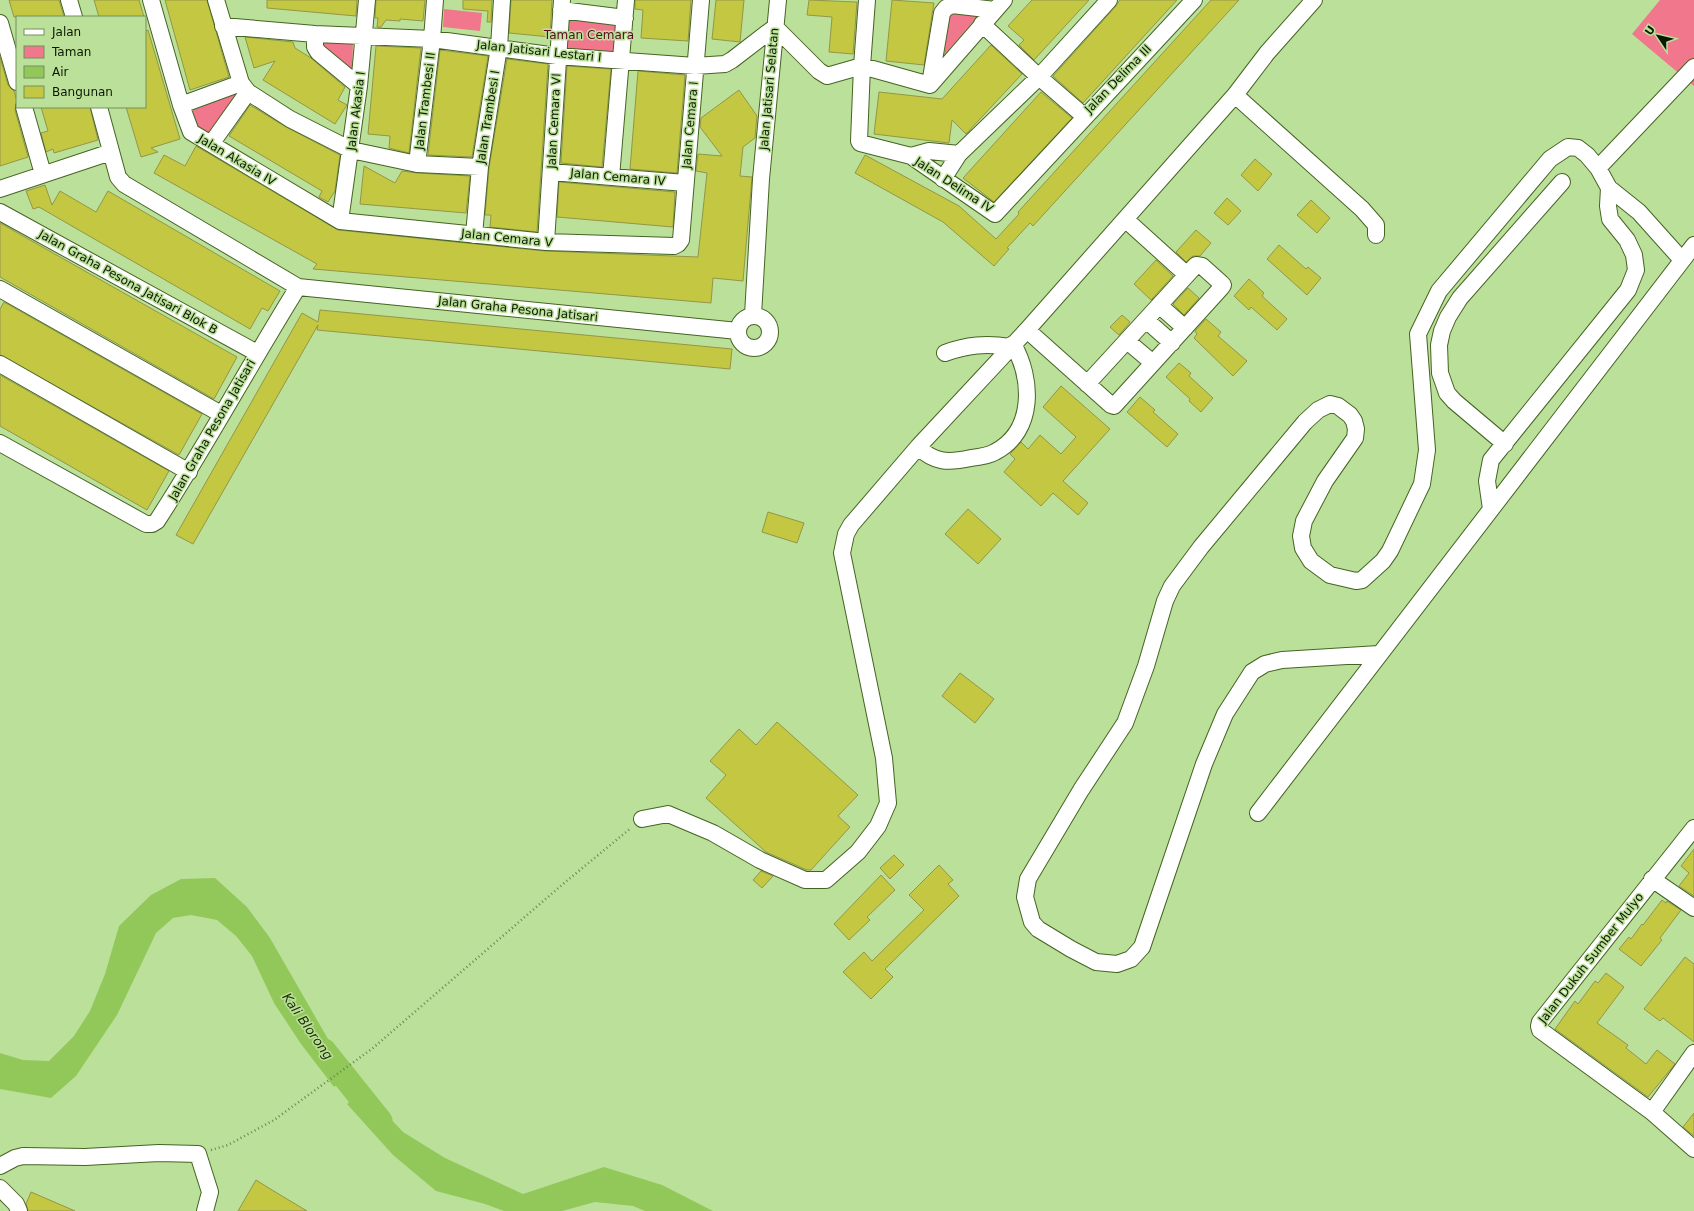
<svg xmlns="http://www.w3.org/2000/svg" width="1694" height="1211" font-family="'DejaVu Sans',sans-serif">
	<rect width="100%" height="100%" fill="#bbe09a"/>
	<!-- green -->
	<path fill="#f0778c" d="M1660 0H1694V86L1632 34Z
		M444 9 482 13 480 31 443 27Z
		M950 12 979 15 944 55Z
		M562 19 618 23 616 52 560 48Z
		M319 39 353 41 352 74 321 52Z
		M231 88 238 97 210 135 197 129 191 103Z"/>
	<!-- water -->
	<path fill="#92c85a" d="M215 878 247 907 270 938 332 1046 353 1071 334 1087 301 1044 274 1003 252 956 236 936 217 920 191 915 173 918 156 933 117 1015 76 1076 51 1098 0 1089V1053L23 1060 49 1061 74 1036 90 1011 105 974 119 926 151 895 181 879Z
		M363 1090 403 1132 445 1158 523 1194 604 1167 662 1185 713 1211H645L633 1206 595 1202 562 1211H504L485 1204 436 1191 393 1155 347 1104Z"/>
	<g fill="none" stroke-linecap="round" stroke-linejoin="round">
		<!-- river -->
		<path stroke="#92c85a" stroke-width="25" d="M324 1051 380 1121"/>
	</g>
	<!-- building -->
	<path fill="#c3c742" stroke="#939648" d="M9 0H59L64 17H14Z
		M94 0H139L144 17H99Z
		M165 0H207L229 77 190 90Z
		M267 0H357L356 16 267 8Z
		M376 0H425L423 21 400 19V21L386 20 381 27H377L378 18H375Z
		M463 0H492L491 22H487L488 11 463 9Z
		M511 0H552L550 37 509 33Z
		M635 0H691L688 41 641 38 643 10 635 9Z
		M716 0H744L740 42 712 39Z
		M809 0 857 2 853 54 829 52 832 17 807 15Z
		M892 0 934 3 924 65 886 61Z
		M1032 0H1089L1034 60 1019 45 1024 40 1008 26Z
		M1120 0H1177L1083 103 1053 76 1116 6Z
		M1211 0H1239L1033 226 1030 223 1007 248 1009 249 994 266 943 222 855 173 865 155 959 206 996 239 1019 214 1018 212Z
		M148 30 180 139 151 148 158 152 141 157 126 107H145V31Z
		M245 37 293 42 295 48 311 58 345 87 338 100 347 105 335 124 263 80 275 61 254 68Z
		M991 45 1022 74 966 134 952 120 949 143 874 134 879 92 942 99Z
		M376 46 421 48 409 153 389 148 390 136 368 134Z
		M440 50 488 56 472 157 428 155Z
		M0 57 8 85 14 91 17 101 15 110 28 157 0 166Z
		M507 59 548 64 537 232 490 227 491 215H485L489 168Z
		M567 66 611 69 602 167 561 163Z
		M638 71 685 75 677 173 630 169Z
		M739 90 757 116 755 138 743 147 740 176 752 177 743 281 713 278 711 303 313 269 317 264 154 173 164 155 185 166 196 146 338 230 545 251 698 257 707 173 696 171 698 154 722 156 700 127 701 118Z
		M1041 92 1072 118 994 202 963 178Z
		M250 105 286 127 340 155 335 191 328 202 319 197 322 191 229 136Z
		M41 107H90L98 140 54 153 53 149 46 152 41 133 48 131Z
		M1255 159 1272 174 1258 191 1241 175Z
		M364 166 395 183 402 171 417 173 470 176 466 213 360 204Z
		M559 182 675 192 673 227 557 217Z
		M45 185 52 205 60 191 96 212 108 191 280 291 268 311 262 308 250 329 39 207 33 209 26 191Z
		M1227 198 1241 211 1228 225 1214 213Z
		M1311 200 1330 218 1317 233 1297 215Z
		M0 223 237 357 214 399 0 277Z
		M1196 230 1211 243 1200 256H1193L1186 262 1176 252Z
		M1279 245 1306 269 1308 267 1321 278 1307 295 1267 259Z
		M1156 260 1173 276 1151 300 1134 284Z
		M1249 279 1264 293 1262 296 1287 319 1277 330 1251 307 1249 310 1234 296Z
		M1188 288 1199 298 1184 315 1173 304Z
		M4 302 202 414 179 455 0 355V309Z
		M320 310 732 349 730 369 317 330 318 325 193 544 176 535 302 313 318 322Z
		M1122 315 1130 322 1119 335 1110 327Z
		M1206 319 1221 332 1218 336 1247 361 1233 376 1194 338 1197 334 1195 331Z
		M1179 363 1191 373 1189 376 1213 398 1201 412 1189 401 1190 399 1166 377Z
		M0 375 169 471 147 510 0 426Z
		M1061 386 1110 429 1063 481 1088 503 1078 515 1053 493 1041 506 1004 472 1015 459 1010 454 1021 442 1028 449 1040 435 1061 454 1076 437 1043 407Z
		M1140 397 1155 410 1153 412 1178 434 1167 447 1127 412Z
		M968 509 1001 539 978 564 945 534Z
		M768 512 804 523 797 543 762 532Z
		M960 673 994 699 975 723 942 696Z
		M777 722 858 795 838 816 850 827 811 870H807L766 852 706 798 726 775 710 761 739 729 756 745Z
		M1694 849V896L1679 886 1689 873 1681 866Z
		M894 855 904 865 890 879 880 868Z
		M939 865 953 880 948 884 959 896 885 969 893 977 871 999 843 972 864 952 872 961 924 910 909 895Z
		M761 871 773 876 762 888 753 880Z
		M881 875 895 890 867 917 870 920 849 940 834 924Z
		M1662 900 1666 903 1667 901 1681 910 1660 938 1662 940 1641 966 1619 949 1629 937 1631 939 1642 924 1643 925Z
		M1685 957 1694 964V1042L1663 1018 1660 1021 1644 1009Z
		M1606 973 1624 987 1597 1023 1628 1045 1626 1048 1646 1064 1657 1050 1675 1064 1648 1097 1555 1029 1575 1001 1578 1004 1595 981 1598 983Z
		M1694 1113V1136L1683 1127Z
		M256 1180 272 1190 307 1211H238Z
		M31 1192 75 1211H28L26 1204Z"/>
	<g fill="none" stroke-linecap="round" stroke-linejoin="round">
		<!-- minor casing -->
		<g stroke="#456422" stroke-width="18">
			<path id="minor" d="M69 0 74 17
				M151 0 181 105 191 132 340 221 546 242 674 246 678 244 681 240 701 0
				M216 0 241 83 248 92 290 119 351 150 417 164 480 167
				M867 0 862 66 859 141 860 143 911 156 995 214 1194 0
				M561 10 625 18
				M0 23 17 82
				M982 24 1039 77 1084 116
				M223 26 315 34 432 39 557 56 695 66 725 64 732 60 775 27 819 71 827 76 862 66 930 85 1004 0
				M315 34V47L318 52 359 86
				M930 84 942 13 946 8 952 5 995 10
				M1235 95 1362 209 1376 225V235
				M181 105 241 83
				M24 107 43 174
				M99 107 118 177 124 184 298 287 738 331
				M211 144 248 92
				M911 156 929 151 959 154 1039 77 1109 0
				M417 164 432 39 435 0
				M1598 168 1694 67
				M551 172 685 183
				M611 177 626 0
				M943 179 959 154
				M0 189 111 152
				M0 212 257 353
				M1125 219 1187 275
				M340 221 359 86 367 0
				M474 235 480 167 499 47 502 0
				M546 242 562 0
				M0 289 221 414
				M1159 305 1185 328
				M753 315 761 179 778 0
				M738 332a16 16 0 1 1 32 0a16 16 0 1 1-32 0Z
				M1146 320 1172 343
				M1027 330 1111 405 1114 406 1221 288 1223 285 1221 283 1202 266 1196 265 1087 384
				M1127 341 1153 363
				M945 353C967 345 986 343 1010 347
				M0 364 189 472
				M0 443 146 524H152L157 521C207 444 250 364 298 287
				M1505 444 1454 401 1447 393 1440 373 1439 345 1442 331 1448 317 1460 298 1562 182
				M918 447C935 463 948 463 971 458 979 457 988 456 995 452 1035 431 1033 379 1013 344
				M1491 509 1487 481 1491 460 1628 290 1636 270 1634 255 1627 240 1610 219 1608 206 1609 188
				M1379 654 1282 660 1265 664 1252 672 1225 714 1204 764 1142 947 1131 959 1117 964 1096 962 1071 949 1038 929 1032 922 1025 897 1028 879 1081 790 1125 723 1146 666 1165 601 1172 586 1201 547 1305 422 1318 410 1330 404 1338 406 1350 415 1354 421 1356 429 1355 438 1325 481 1304 521 1301 536 1303 548 1311 561 1330 575 1356 581 1362 580 1383 561 1390 551 1422 484 1427 450 1418 334 1439 291 1550 159 1568 147 1578 148 1587 155 1598 168 1609 188 1639 212 1682 260
				M1258 813 1694 245
				M642 819 668 814 713 833 760 860 805 880H826L858 852 878 826 888 803 884 758 842 553 846 534 851 525 918 447 1027 330 1235 95 1267 53 1314 0
				M1694 828 1540 1022 1539 1026 1540 1030 1652 1112 1694 1149
				M1652 879 1694 908
				M1652 1112 1694 1053
				M0 1166 15 1158 23 1156 85 1157 159 1153 198 1154 210 1192 205 1211
				M0 1188 16 1204 19 1211"/>
		</g>
		<!-- path -->
		<path stroke="#6b8554" stroke-width="2.5" stroke-dasharray="1 3" stroke-linecap="butt" d="M211 1150 228 1145 274 1120 373 1048 563 884 631 828"/>
		<!-- minor -->
		<use href="#minor" stroke="#fff" stroke-width="16"/>
	</g>
	<g text-anchor="middle" stroke-width="3" stroke-linejoin="round" paint-order="stroke">
		<!-- park labels -->
		<g font-size="12" fill="#580920" stroke="#bbe09a">
			<text x="589" y="39">Taman Cemara</text>
		</g>
		<!-- street labels -->
		<g font-size="12" fill="#0c1901" stroke="#bbe09a">
			<text transform="translate(539 51) rotate(6)" y="4">Jalan Jatisari Lestari I</text>
			<text transform="translate(1118 79) rotate(-46)" y="4">Jalan Delima III</text>
			<text transform="translate(769 89) rotate(-85)" y="4">Jalan Jatisari Selatan</text>
			<text transform="translate(425 101) rotate(-83)" y="4">Jalan Trambesi II</text>
			<text transform="translate(356 111) rotate(-83)" y="4">Jalan Akasia I</text>
			<text transform="translate(488 117) rotate(-81)" y="4">Jalan Trambesi I</text>
			<text transform="translate(554 121) rotate(-87)" y="4">Jalan Cemara VI</text>
			<text transform="translate(690 125) rotate(-85)" y="4">Jalan Cemara I</text>
			<text transform="translate(237 160) rotate(31)" y="4">Jalan Akasia IV</text>
			<text transform="translate(618 177) rotate(5)" y="4">Jalan Cemara IV</text>
			<text transform="translate(954 185) rotate(33)" y="4">Jalan Delima IV</text>
			<text transform="translate(507 238) rotate(6)" y="4">Jalan Cemara V</text>
			<text transform="translate(128 282) rotate(29)" y="4">Jalan Graha Pesona Jatisari Blok B</text>
			<text transform="translate(518 309) rotate(6)" y="4">Jalan Graha Pesona Jatisari</text>
			<text transform="translate(212 430) rotate(-60)" y="4">Jalan Graha Pesona Jatisari</text>
			<text transform="translate(1591 958) rotate(-52)" y="4">Jalan Dukuh Sumber Mulyo</text>
		</g>
		<!-- water labels -->
		<g font-size="13" font-style="italic" fill="#1c3003" stroke="#bbe09a">
			<text transform="translate(308 1026) rotate(55)" y="5">Kali Blorong</text>
		</g>
	</g>
	<!-- legend -->
	<rect x="16" y="16" width="130" height="92" fill="#bbe09a" stroke="#75905d"/>
	<rect x="24" y="29" width="20" height="6" fill="#ffffff" stroke="#75905d"/>
	<text x="52" y="36" font-size="12" fill="#0c1901">Jalan</text>
	<rect x="24" y="46" width="20" height="12" fill="#f0778c" stroke="#75905d"/>
	<text x="52" y="56" font-size="12" fill="#0c1901">Taman</text>
	<rect x="24" y="66" width="20" height="12" fill="#92c85a" stroke="#75905d"/>
	<text x="52" y="76" font-size="12" fill="#0c1901">Air</text>
	<rect x="24" y="86" width="20" height="12" fill="#c3c742" stroke="#75905d"/>
	<text x="52" y="96" font-size="12" fill="#0c1901">Bangunan</text>
	<!-- north arrow -->
	<g transform="translate(1658 36) rotate(305)" stroke="#bbe09a" stroke-width="3" paint-order="stroke">
	<path d="M0-3L7 15L0 10L-7 15Z" fill="#0c1901"/>
	<text y="-6" font-size="11" font-weight="bold" text-anchor="middle" fill="#0c1901">U</text>
	</g>
</svg>
